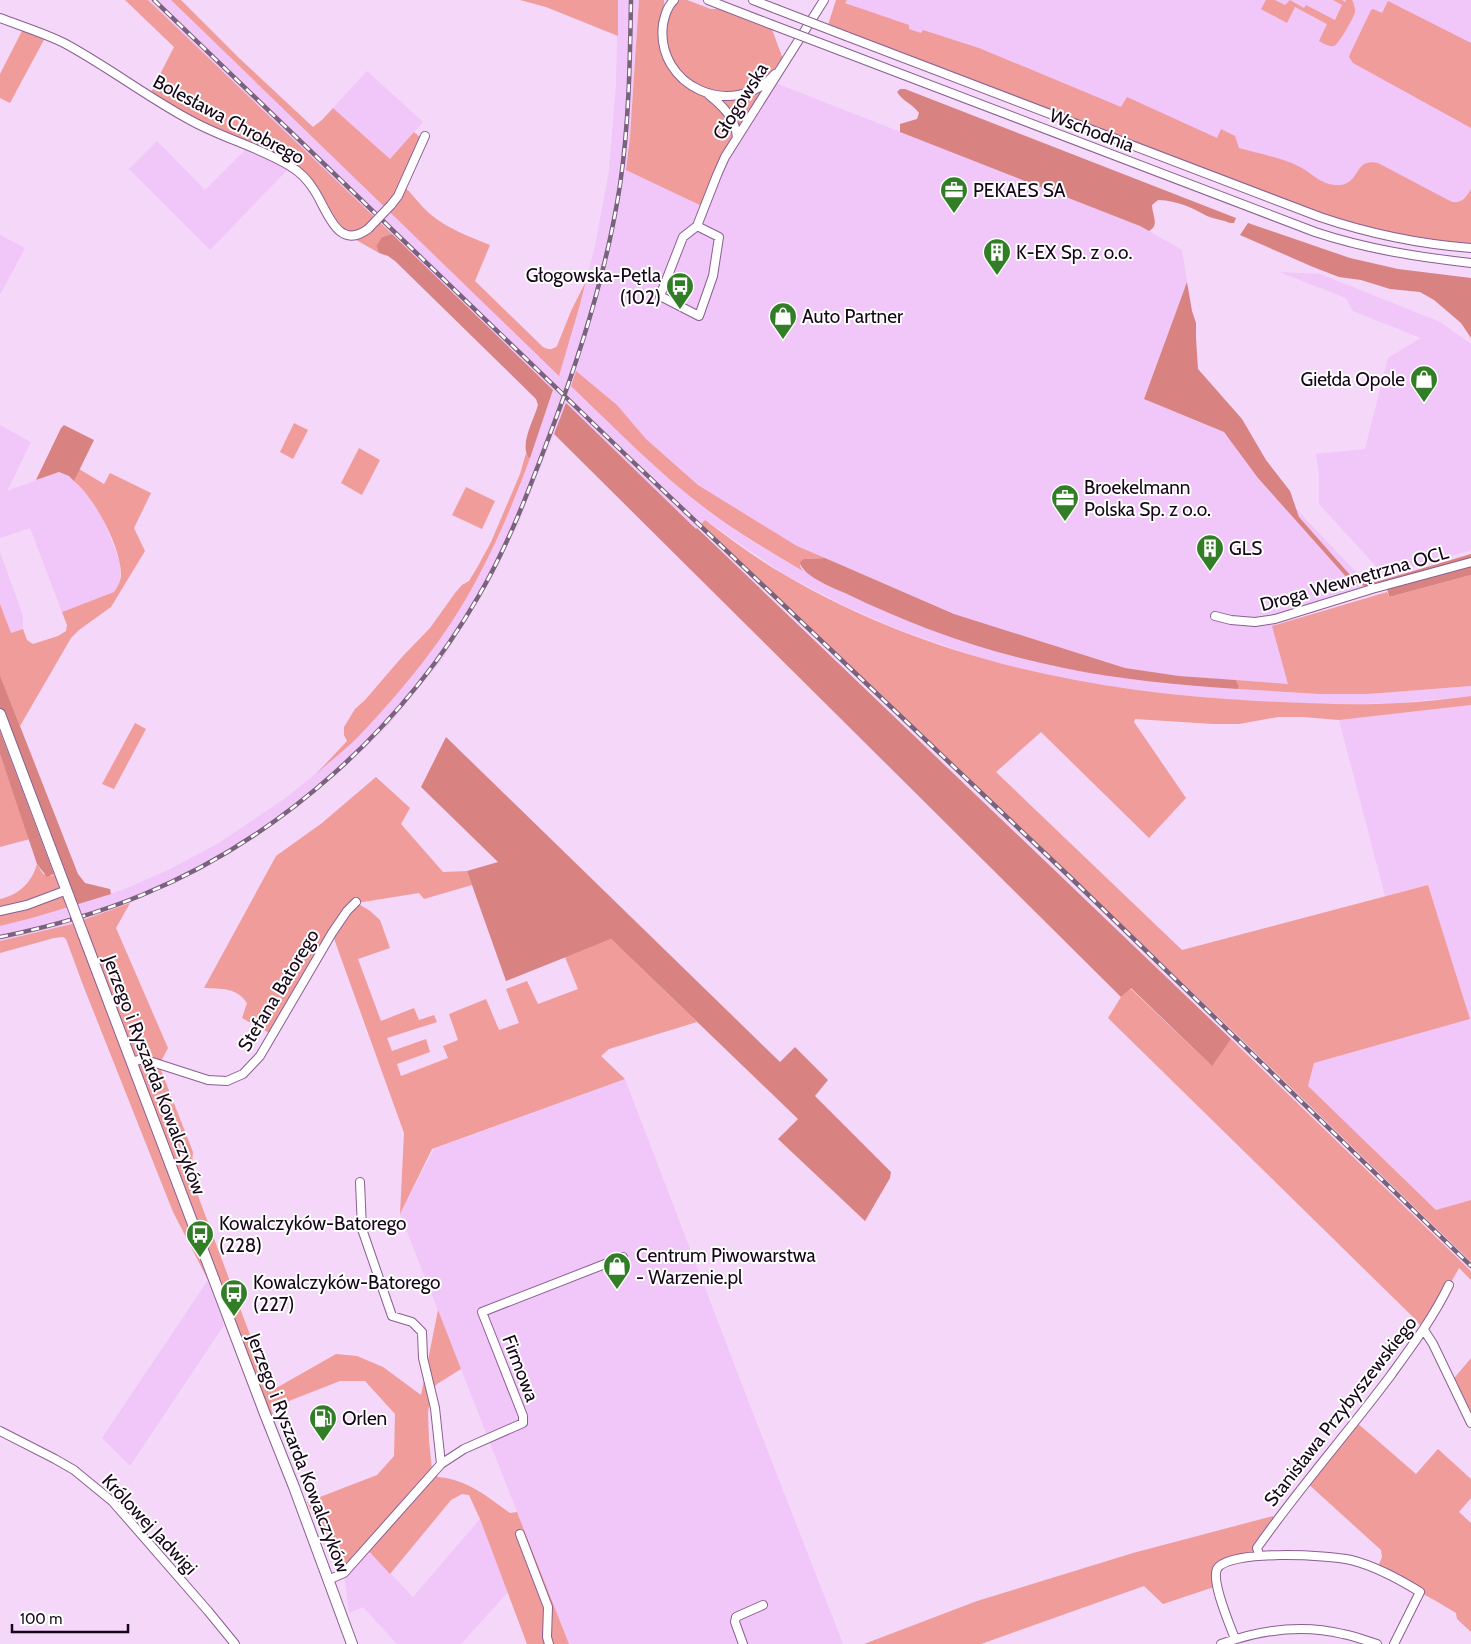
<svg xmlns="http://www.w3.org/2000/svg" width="1471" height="1644" font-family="Cabin,sans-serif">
	<rect width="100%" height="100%" fill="#f4d7f9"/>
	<!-- built -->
	<path fill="#f1c6f8" d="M148 0H171L559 375 579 308 595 246 609 171 616 85 618 0H639L630 137 626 170 717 175 773 82 1140 226 1182 250 1187 282 1144 399 1223 432 1372 589 1275 619 1289 684 1179 676 1125 668 954 614 797 546 698 485 646 439 617 405 576 372 572 386 686 492 712 513 750 540 831 586 862 601 930 629 1000 653 1027 660 1066 668 1136 679 1238 689 1319 694H1368L1471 686V696L1397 703 1359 704H1318L1222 699 1162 693 1105 686 1065 679 986 660 900 630 847 607 784 574 705 520 696 529 566 403 519 522 480 599 443 658 426 679 391 722 357 756 338 773 296 808 255 837 191 875 130 903 72 924 0 941V926L32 918 125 889 170 869 219 843 287 797 320 770 355 740 386 705 426 658 477 580 515 499 553 391Z
		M847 0H1471V214L1321 185 909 29 845 2Z
		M367 71 423 122 390 159 333 108Z
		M157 141 205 190 248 147 290 167 210 250 129 169Z
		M0 235 25 248 0 295Z
		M1279 272 1320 274 1440 322 1471 344V550L1385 576 1319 504V475L1316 454 1365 449 1388 358 1421 338 1353 311 1346 298Z
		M0 425 31 442 7 491 59 472 69 476 82 487 92 499 100 512 120 562V581L114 592 62 612 30 528 0 538Z
		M0 552 23 616V629L11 634 0 604Z
		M1471 705V1200L1436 1210 1308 1086 1314 1063 1470 1019 1428 885 1385 896 1339 720Z
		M625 1079 754 1416 843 1644H569L424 1275 400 1214 434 1149Z
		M208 1280 224 1325 130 1466 102 1438Z
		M480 1519 508 1592 461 1644H397L363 1607 349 1613 344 1573 366 1548 413 1597Z"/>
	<!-- green -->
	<path fill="#f09c9a" d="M125 0H148L392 234 382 237 376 246 379 253 344 233 297 171 149 96 174 47Z
		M171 0H181L239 58 313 127 322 120 333 108 390 159 414 132 423 140 403 185C412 194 420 205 430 214 448 229 468 236 490 245L475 281 543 347C549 350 552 350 557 346L571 311 586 281 579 308 559 376Z
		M520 0H618V36L546 7Z
		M639 0H664L665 13 676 0H687L711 9H727L770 24 784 62 737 138 704 207 626 170 630 137Z
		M836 0H847L845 3 909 25V29L921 33 923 30 979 48 1121 107 1127 97 1217 138 1221 129 1235 136 1239 148C1257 153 1282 158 1298 166 1311 172 1320 184 1335 185 1362 187 1352 157 1378 163L1452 202C1462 203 1466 198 1471 189V248L1377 234 827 28Z
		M1266 0H1275L1285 5 1290 0 1304 8 1306 5 1335 20 1342 5 1333 0H1342L1345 2 1346 0H1352C1354 4 1355 7 1355 12 1354 17 1339 44 1334 46 1328 47 1323 43 1319 41L1327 24 1295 7 1287 23 1261 9Z
		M1388 1 1471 43V128L1353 63 1349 57 1350 54 1371 10 1373 9 1382 13Z
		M24 27 46 36 10 103 0 98V74Z
		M576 371 617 405 646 439 698 485 797 546 825 558 804 559 800 566 803 571C772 553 742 535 713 514 661 476 617 430 571 386Z
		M294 423 308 430 293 459 280 452Z
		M359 448 380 460 362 495 341 483Z
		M526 453 528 457 530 458C515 499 498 540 477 579 446 638 402 691 356 739 344 751 329 762 316 774L347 741 344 735V727L355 709 365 700 402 657 430 628 455 593 462 585 469 581 478 566 491 542 520 474Z
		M79 469 104 484 110 473 151 493 134 528 145 551 111 607 79 630 71 638 20 726 0 675V604L11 633 23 629 27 640 33 644 58 636 66 631 67 625 62 612 114 592C118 586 121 581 121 574 121 547 94 497 74 481Z
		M466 487 495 501 482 529 452 515Z
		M705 520C731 540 757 559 785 575 930 660 1091 692 1257 701 1304 703 1351 706 1399 703 1423 702 1447 699 1471 696V705L1339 720 1303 717H1278L1239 724H1213L1135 719 1134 722 1186 798 1149 838 1041 732 996 772 1182 950 1428 885 1470 1019 1314 1063 1308 1086 1436 1210 1471 1200V1262L1236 1034 701 524Z
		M1471 575V686L1368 694H1319L1238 689 1239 686 1236 680 1288 684 1272 626 1387 592 1389 596H1393Z
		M135 723 146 729 114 789 102 784Z
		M0 754 30 839 0 847Z
		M376 777 410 808 401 824 443 872 467 871 472 885 424 899 419 893 357 903 370 911 380 920 390 948 358 959 381 1021 414 1008 419 1020 434 1015 437 1022 387 1038 392 1051 426 1039 430 1052 397 1064 401 1076 448 1058 443 1046 458 1040 449 1014 486 999 499 1030 519 1023 506 989 527 981 538 1004 578 989 565 957 611 939 697 1022 609 1049 601 1056 625 1079 432 1149 400 1214 404 1133 332 933 273 1035 242 1018 247 1003C236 987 222 989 204 988L276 856 322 823Z
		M37 864 43 874 52 876 59 870 72 906 32 918 0 926V899C19 895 32 882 37 864Z
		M130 903 116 928 168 1048 159 1065 193 1152 191 1177 271 1391 336 1354 357 1356 383 1367 421 1395 438 1310 461 1369 437 1384 431 1391 428 1413 429 1441 432 1470 438 1477C466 1479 488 1497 510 1513L517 1512 569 1644H527L480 1519 469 1495 462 1494 451 1500 390 1574 366 1548 344 1573 307 1502 377 1475 394 1456 395 1414 365 1381H340L271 1408 273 1414H265L208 1280 173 1212 83 985 66 939 63 937 54 938 0 953V941L72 924Z
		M1130 988 1211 1065 1231 1039 1471 1271V1280L1459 1268 1424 1330 1414 1318 1108 1018 1121 997Z
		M1471 1358V1423L1451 1382Z
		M1355 1421 1416 1474 1438 1449 1471 1479V1498L1459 1512 1471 1523V1632L1457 1619 1456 1613 1436 1601 1377 1569 1382 1557 1381 1550 1306 1482Z
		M1273 1516 1276 1522 1257 1548 1259 1555 1218 1568 1217 1586 1163 1604 1144 1586 981 1644H864L977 1601 1133 1553Z"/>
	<!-- forest -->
	<path fill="#d88381" d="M900 89H905L1236 218 1234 223H1230C1223 220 1214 219 1207 216 1190 207 1179 201 1158 200L1152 205C1152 215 1160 225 1149 231L1140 226 900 132V124L917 119 919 113C913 104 902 101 897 92Z
		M1248 223 1350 258 1398 269 1471 278V338L1461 323 1434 300 1420 292 1390 289 1361 280 1339 277 1313 267 1240 235Z
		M392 234 553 390 530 458 528 457C520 442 534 420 538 405L536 399 395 261 388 256 379 253 376 246 382 237Z
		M1187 282 1192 311 1196 323V338L1198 369 1242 419 1266 460 1290 491 1299 517 1350 575 1376 582 1471 554V575L1393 596H1389L1386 585 1372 589 1349 580 1258 478 1224 432 1144 399Z
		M566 403 696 529 697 528 1231 1039 1212 1066 1131 988 1121 997 554 434Z
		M64 425 94 440 74 481 69 476 59 472 36 480 61 428Z
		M825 558 954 614 1125 668 1179 676 1236 680 1239 686 1238 689C1180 685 1121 680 1064 668 988 653 915 627 845 593 833 588 801 575 800 562L804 559Z
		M0 675 78 874 85 883 110 889 111 894 72 906 0 714Z
		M0 731 54 874 47 877 37 864 0 754Z
		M446 737 780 1062 795 1047 828 1080 815 1096 891 1172 890 1178 865 1221 778 1139 798 1119 611 939 506 981 467 871 498 862 421 787Z"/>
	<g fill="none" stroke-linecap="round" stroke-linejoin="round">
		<!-- minor casing -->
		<g stroke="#8a5f92" stroke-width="10">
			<path id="minor" d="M674 0C667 7 665 15 663 24 655 87 733 121 775 74
				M708 0 770 24
				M753 0 776 9
				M0 18C21 26 44 33 64 43 107 66 147 97 190 120 222 138 259 147 290 166 300 172 308 180 314 190 327 209 337 252 368 229
				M846 36 1320 217C1370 234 1419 244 1471 248
				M841 51 1315 232C1366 249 1418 257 1471 263
				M709 95C723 106 736 119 737 138
				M391 205 398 196 425 136
				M697 226 719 237 713 276 699 316 660 296 683 237 697 226 717 175 725 157 824 0
				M1215 616 1231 620 1255 622 1275 619 1372 589 1471 562
				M0 911 27 905 67 890
				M131 1062 143 1059 208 1080 227 1081 243 1074 260 1056 332 933 347 911 356 902
				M360 1182 362 1229 392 1316 412 1322 422 1332 423 1358 435 1408 441 1464
				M1424 1330 1433 1344 1471 1423
				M0 1431 55 1459 74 1470 113 1502 208 1611 235 1644
				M520 1534 548 1607 547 1637 549 1644
				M1259 1555 1257 1548C1299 1488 1347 1434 1391 1375 1412 1346 1433 1318 1449 1285
				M328 1580 344 1573 441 1464 464 1449 523 1423V1416L482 1312 623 1257
				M1235 1639C1230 1625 1211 1582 1217 1569 1228 1549 1329 1555 1351 1560 1375 1566 1399 1579 1420 1592L1394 1644
				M743 1644 735 1622 736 1617 763 1605
				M1221 1644C1260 1630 1302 1624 1343 1634 1355 1636 1366 1641 1377 1644"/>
		</g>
		<!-- major casing -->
		<g stroke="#8a5f92" stroke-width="12">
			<path id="major" d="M0 714 69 897
				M83 934 265 1414 294 1487 352 1644"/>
		</g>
		<!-- minor -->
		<use href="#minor" stroke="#fff" stroke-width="8"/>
		<!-- major -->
		<use href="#major" stroke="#fff" stroke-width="10"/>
		<!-- rail casing -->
		<g stroke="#78627c" stroke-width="4.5">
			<path id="rail" d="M154 0 630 459 1072 879 1471 1266
				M0 937C49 927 96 914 142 895 281 838 403 727 478 597 508 546 529 490 550 434 581 353 607 270 620 185 629 124 630 61 631 0"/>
		</g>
		<!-- rail -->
		<use href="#rail" stroke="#fff" stroke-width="2.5" stroke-dasharray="8" stroke-linecap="butt"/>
		<!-- minor-bridge casing -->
		<g stroke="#8a5f92" stroke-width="10" stroke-linecap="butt">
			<path id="minor-bridge" d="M776 9 846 36
				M770 24 841 51
				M368 229 391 205"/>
		</g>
		<!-- major-bridge casing -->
		<g stroke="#8a5f92" stroke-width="12" stroke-linecap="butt">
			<path id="major-bridge" d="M69 897 83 934"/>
		</g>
		<!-- minor-bridge -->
		<use href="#minor-bridge" stroke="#fff" stroke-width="8"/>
		<!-- major-bridge -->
		<use href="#major-bridge" stroke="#fff" stroke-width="10"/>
	</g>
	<!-- icons -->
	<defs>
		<g id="office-pin" transform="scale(1.4375)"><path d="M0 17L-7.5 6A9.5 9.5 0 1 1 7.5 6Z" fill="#317e26" stroke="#fff"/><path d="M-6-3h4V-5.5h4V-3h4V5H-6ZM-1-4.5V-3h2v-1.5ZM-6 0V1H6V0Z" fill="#fff"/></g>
		<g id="building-pin" transform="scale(1.4375)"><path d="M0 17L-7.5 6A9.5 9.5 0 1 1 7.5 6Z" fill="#317e26" stroke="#fff"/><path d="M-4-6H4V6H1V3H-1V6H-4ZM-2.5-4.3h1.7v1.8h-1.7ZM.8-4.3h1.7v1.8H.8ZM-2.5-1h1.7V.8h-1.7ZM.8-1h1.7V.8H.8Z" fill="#fff"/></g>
		<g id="bus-pin" transform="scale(1.4375)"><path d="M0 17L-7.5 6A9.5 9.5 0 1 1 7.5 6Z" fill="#317e26" stroke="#fff"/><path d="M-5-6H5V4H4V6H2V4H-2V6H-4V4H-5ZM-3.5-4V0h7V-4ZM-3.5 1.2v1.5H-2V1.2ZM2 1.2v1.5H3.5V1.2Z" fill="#fff"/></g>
		<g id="shop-pin" transform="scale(1.4375)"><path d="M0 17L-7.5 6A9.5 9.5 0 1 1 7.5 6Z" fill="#317e26" stroke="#fff"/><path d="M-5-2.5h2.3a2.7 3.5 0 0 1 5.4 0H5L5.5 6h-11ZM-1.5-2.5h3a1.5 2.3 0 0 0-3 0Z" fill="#fff"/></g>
		<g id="fuel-pin" transform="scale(1.4375)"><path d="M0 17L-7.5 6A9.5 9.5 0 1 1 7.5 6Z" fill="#317e26" stroke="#fff"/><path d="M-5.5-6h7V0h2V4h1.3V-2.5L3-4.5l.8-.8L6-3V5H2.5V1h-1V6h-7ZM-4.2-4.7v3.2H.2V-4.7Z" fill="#fff"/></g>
	</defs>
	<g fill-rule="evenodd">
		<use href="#office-pin" x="954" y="190"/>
		<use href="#building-pin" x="997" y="252"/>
		<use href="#bus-pin" x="680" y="286"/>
		<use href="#shop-pin" x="783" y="316"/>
		<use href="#shop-pin" x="1424" y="379"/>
		<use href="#office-pin" x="1065" y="498"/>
		<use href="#building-pin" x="1210" y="548"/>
		<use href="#bus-pin" x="200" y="1234"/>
		<use href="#shop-pin" x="617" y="1266"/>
		<use href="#bus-pin" x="234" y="1293"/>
		<use href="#fuel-pin" x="323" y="1418"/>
	</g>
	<g text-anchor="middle" stroke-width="4" stroke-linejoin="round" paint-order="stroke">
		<!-- street labels -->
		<g font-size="19" fill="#160619" stroke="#fff">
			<text transform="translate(740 101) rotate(-58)" y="7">Głogowska</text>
			<text transform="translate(229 119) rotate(28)" y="7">Bolesława Chrobrego</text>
			<text transform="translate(1092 130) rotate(21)" y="7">Wschodnia</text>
			<text transform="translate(1354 578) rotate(-16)" y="7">Droga Wewnętrzna OCL</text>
			<text transform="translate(278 990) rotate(-59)" y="7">Stefana Batorego</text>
			<text transform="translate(155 1075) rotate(69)" y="7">Jerzego i Ryszarda Kowalczyków</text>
			<text transform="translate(521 1368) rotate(69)" y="7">Firmowa</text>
			<text transform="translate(1340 1411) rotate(-52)" y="7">Stanisława Przybyszewskiego</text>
			<text transform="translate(299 1453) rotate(69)" y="7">Jerzego i Ryszarda Kowalczyków</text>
			<text transform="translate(150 1524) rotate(47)" y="7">Królowej Jadwigi</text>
		</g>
		<!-- poi labels -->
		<g font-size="19" fill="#160619" stroke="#fff" text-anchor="start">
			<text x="973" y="197">PEKAES SA</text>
			<text x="1016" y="259">K-EX Sp. z o.o.</text>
			<text x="661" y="282" text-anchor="end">Głogowska-Pętla<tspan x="661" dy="22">(102)</tspan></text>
			<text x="802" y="323">Auto Partner</text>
			<text x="1405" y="386" text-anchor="end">Giełda Opole</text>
			<text x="1084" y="494">Broekelmann<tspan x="1084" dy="22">Polska Sp. z o.o.</tspan></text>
			<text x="1229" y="555">GLS</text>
			<text x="219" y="1230">Kowalczyków-Batorego<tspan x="219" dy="22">(228)</tspan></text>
			<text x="636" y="1262">Centrum Piwowarstwa<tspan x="636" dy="22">- Warzenie.pl</tspan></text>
			<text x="253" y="1289">Kowalczyków-Batorego<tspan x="253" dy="22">(227)</tspan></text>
			<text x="342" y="1425">Orlen</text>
		</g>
	</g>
	<!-- scale -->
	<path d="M12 1624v8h116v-8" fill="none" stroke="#160619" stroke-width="2.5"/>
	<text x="20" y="1624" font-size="15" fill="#160619" stroke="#ffffff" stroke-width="4" paint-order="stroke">100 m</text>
</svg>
